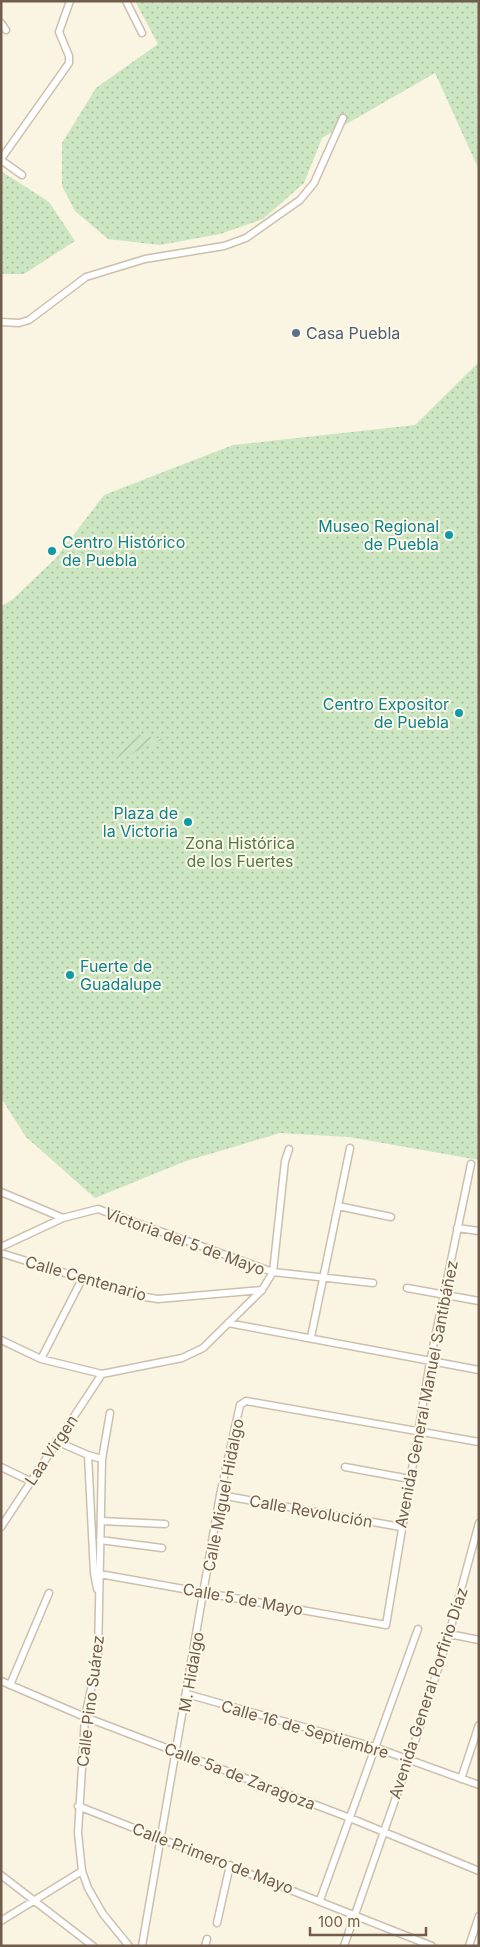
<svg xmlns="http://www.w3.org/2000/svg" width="480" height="1947" font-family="Inter,sans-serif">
	<defs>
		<pattern id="park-dots" width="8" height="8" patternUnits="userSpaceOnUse" patternTransform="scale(1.25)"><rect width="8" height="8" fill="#cce6c2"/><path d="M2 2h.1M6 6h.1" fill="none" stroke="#aabea0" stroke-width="1.8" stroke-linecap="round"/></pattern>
		<pattern id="garden-furrows" width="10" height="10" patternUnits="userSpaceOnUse" patternTransform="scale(1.25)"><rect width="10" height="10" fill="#cce6c2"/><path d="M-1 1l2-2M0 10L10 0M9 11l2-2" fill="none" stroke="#aabea0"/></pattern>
	</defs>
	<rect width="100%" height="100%" fill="#faf4e2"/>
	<!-- park -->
	<path fill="url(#park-dots)" d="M135 1H479V170L435 73 322 138 304 183 263 219 220 234 160 245 108 239 75 211 62 186V143L96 88 158 44Z
		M1 171 49 202 75 241 24 274H1Z
		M479 362V1160L349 1137 280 1133 186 1161 95 1198 26 1137 1 1098V606L12 600 56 558 104 495 233 445 415 425Z"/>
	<!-- garden -->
	<path fill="url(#garden-furrows)" d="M131 733 163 739 116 761Z"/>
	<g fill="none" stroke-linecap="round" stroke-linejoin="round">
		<!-- street casing -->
		<g stroke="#cdbfad" stroke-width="9">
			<path id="street" d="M126 1 142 33
				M1 23 6 30
				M1 159 69 63V56L59 32 70 1
				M1 160 22 175
				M1 322 19 323 29 320 86 277 145 259 224 246 246 238 300 200 314 183 343 118
				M1 1192 63 1218
				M338 1206 391 1217
				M457 1228 479 1231
				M1 1247 63 1218 98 1209 273 1272 373 1283
				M1 1253 139 1296 158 1299 262 1290
				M407 1288 479 1301
				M228 1323 479 1370
				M311 1337 350 1148
				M1 1340 41 1359 102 1374 182 1358 203 1348 262 1290 273 1272 285 1161 289 1149
				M41 1359 82 1279
				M110 1413 102 1459 98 1656 85 1717 78 1833 82 1871 88 1888 103 1914 129 1946
				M56 1441 88 1455 102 1459
				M88 1455 94 1573 97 1589
				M1 1467 30 1481
				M345 1467 410 1479
				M220 1495 401 1527
				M101 1521 165 1524
				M1 1527 102 1374
				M100 1540 162 1548
				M94 1573 386 1625 430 1362 471 1164
				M449 1634 479 1640
				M1 1681 85 1717 350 1818 479 1871
				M10 1685 49 1593
				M187 1694 374 1747 479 1785
				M461 1779 479 1725
				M78 1806 432 1946
				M1 1875 93 1946
				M320 1900 418 1629
				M1 1921 82 1871
				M217 1923 230 1865
				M142 1946 220 1495 240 1405 246 1401 479 1442
				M205 1946 207 1939
				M344 1946 409 1760 449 1634 479 1523
				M469 1946 479 1916"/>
		</g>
		<!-- street -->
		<use href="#street" stroke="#fff" stroke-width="6"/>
	</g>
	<!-- markers -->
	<circle fill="#5c6f8a" stroke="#fef8e8" stroke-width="2" cx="296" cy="333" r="5"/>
	<g fill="#0f9aa8" stroke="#fef8e8" stroke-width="2">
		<circle cx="449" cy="535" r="5"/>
		<circle cx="52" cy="551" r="5"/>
		<circle cx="459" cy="713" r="5"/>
		<circle cx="188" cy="822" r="5"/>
		<circle cx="70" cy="975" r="5"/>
	</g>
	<g text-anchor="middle" stroke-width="4" stroke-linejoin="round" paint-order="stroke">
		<!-- service labels -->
		<g font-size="16" fill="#4e5e75" stroke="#fef8e8" text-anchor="start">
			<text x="306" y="339">Casa Puebla</text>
		</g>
		<!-- culture labels -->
		<g font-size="16" fill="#0d838f" stroke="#fef8e8" text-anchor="end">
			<text x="439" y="532">Museo Regional<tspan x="439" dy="18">de Puebla</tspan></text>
			<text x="62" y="548" text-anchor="start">Centro Histórico<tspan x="62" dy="18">de Puebla</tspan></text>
			<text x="449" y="710">Centro Expositor<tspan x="449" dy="18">de Puebla</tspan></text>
			<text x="178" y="819">Plaza de<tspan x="178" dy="18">la Victoria</tspan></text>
			<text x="80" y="972" text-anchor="start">Fuerte de<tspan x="80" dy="18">Guadalupe</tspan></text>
		</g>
		<!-- park labels -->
		<g font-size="16" fill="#4f7a46" stroke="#fef8e8">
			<text x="240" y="849">Zona Histórica<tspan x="240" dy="18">de los Fuertes</tspan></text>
		</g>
		<!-- street labels -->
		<g font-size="16" fill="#705d4b" stroke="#fef8e8">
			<text transform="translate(185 1241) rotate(20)" y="6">Victoria del 5 de Mayo</text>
			<text transform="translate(86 1278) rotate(16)" y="6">Calle Centenario</text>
			<text transform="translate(426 1394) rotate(-79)" y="6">Avenida General Manuel Santibáñez</text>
			<text transform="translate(51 1450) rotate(-56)" y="6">Laa Virgen</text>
			<text transform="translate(223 1495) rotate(-79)" y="6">Calle Miguel Hidalgo</text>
			<text transform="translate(311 1511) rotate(10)" y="6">Calle Revolución</text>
			<text transform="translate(243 1599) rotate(10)" y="6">Calle 5 de Mayo</text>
			<text transform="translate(191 1672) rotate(-80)" y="6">M. Hidalgo</text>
			<text transform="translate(428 1693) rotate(-72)" y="6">Avenida General Porfirio Díaz</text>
			<text transform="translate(90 1701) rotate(-83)" y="6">Calle Pino Suárez</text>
			<text transform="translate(305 1729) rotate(16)" y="6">Calle 16 de Septiembre</text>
			<text transform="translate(240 1776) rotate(21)" y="6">Calle 5a de Zaragoza</text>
			<text transform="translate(213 1858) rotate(21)" y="6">Calle Primero de Mayo</text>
		</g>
	</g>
	<!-- border -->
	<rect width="480" height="1947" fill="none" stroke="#705d4b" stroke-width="5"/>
	<!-- scale -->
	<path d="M310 1927v8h116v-8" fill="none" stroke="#705d4b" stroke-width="2.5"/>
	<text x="318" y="1927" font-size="15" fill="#705d4b" stroke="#fef8e8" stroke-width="4" paint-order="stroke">100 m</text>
</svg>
